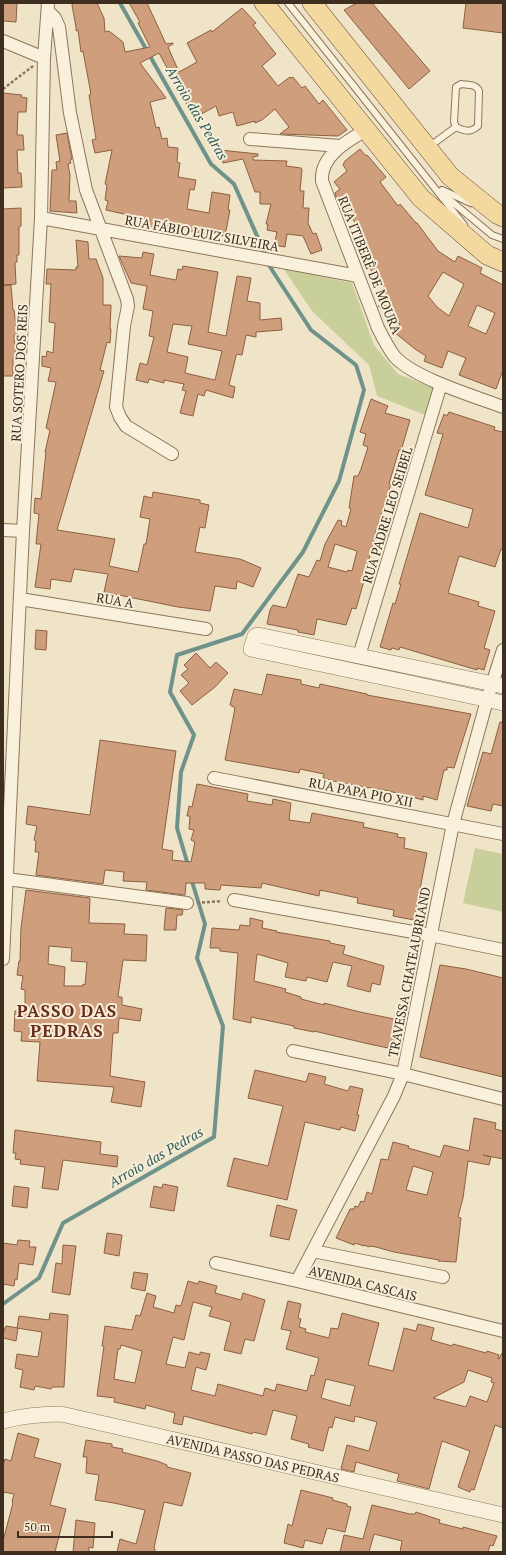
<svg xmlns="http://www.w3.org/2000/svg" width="506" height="1555" font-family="'PT Serif',serif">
	<rect width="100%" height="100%" fill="#f0e4c8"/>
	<!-- green -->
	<path fill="#c9cf9b" d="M283 268 352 283 374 345 398 374 434 388 425 415 377 396 369 365 312 311Z
		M475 848 503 854V912L463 903Z"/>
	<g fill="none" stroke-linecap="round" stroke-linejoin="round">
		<!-- stream -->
		<path stroke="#6f938a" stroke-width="4" d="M120 3 211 164 234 184 266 256
			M188 865 177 828 181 772 194 735 170 692 177 655 242 634 303 552 339 481 364 390 356 365 311 330 272 270 268 263
			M3 1304 39 1278 63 1223 214 1137 223 1026 197 958 205 924 191 878"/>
	</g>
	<!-- building -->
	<path fill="#cf9f7d" stroke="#8d5f41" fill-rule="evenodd" d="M3 3H17L16 22 3 21Z
		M73 3H97L104 18 105 32 109 31 123 42 125 52 150 47 138 23 140 22 129 3H147L166 44 173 43V44L168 47 179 72 197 62 187 43 211 30 212 32 242 8 256 23 253 25 276 54 262 66 278 86 290 77 291 78 293 77 302 88 305 86 319 104 323 100 347 130 338 136 280 134 289 127 275 109 262 120 255 123V121L237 126 233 112 219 116 216 106 196 117 194 115 193 116 159 53 140 63 166 98 150 102 156 128 159 127 162 139 167 138 168 147 178 148 177 162 180 163 178 177 196 180 194 190 190 189 187 209 209 213 212 192 230 195 228 210H230L225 236 187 231 188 229 168 226 167 231 148 227 150 220 106 210 108 201 105 200 107 185 105 184 112 150 95 153 92 140 96 139 89 95 91 94 83 51 81 52 78 30 76 31V27L72 5Z
		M357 3H372L430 71 409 89 344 10Z
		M466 3H503V33L463 28Z
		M3 93 22 95 21 97 27 98 26 112H18L17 135H23L24 150H17L18 173H21L22 187 3 188Z
		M67 133 72 159 70 160 71 163 68 164 70 175 69 201H76L77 213 50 211 52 170H57L56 162 60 161 56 135Z
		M360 149 365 155 368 156 386 177 380 182 398 206 400 204 416 223H417L438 251 455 262 458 256 482 268 480 273 503 285V370L496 389 459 375 466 358 448 351 442 368 424 361 426 356 415 349 394 332 400 324 378 306H390L380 293 385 288 370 269 375 265 370 258 372 257 368 251 370 249 360 234 363 232 337 200 335 193 340 189 334 182 347 171 343 165 345 161ZM443 272 464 284 449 316 437 307 428 296ZM477 305 495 313 486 334 468 326Z
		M220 150 258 154V156L253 157V160L287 161 286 166 301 168 302 170 300 191H304L303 208H309L308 223 313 234 316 233 322 250 311 254 303 236 287 234 285 247 274 245 277 232 267 230 268 224H266L271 204H260V192H255L243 159 223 163Z
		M21 208V226L19 227V255H17V262L15 263 16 284 3 285V209Z
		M76 240 88 242 89 259H96L103 278V305H111L110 329H111L110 343 107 342 100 370 104 371 57 530 115 539 109 566 138 572 144 544H146L150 519 140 517 144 496 152 498 153 492 200 500V503L209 505 205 528 200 527 195 552 240 559 261 568 253 587 237 581 236 589 215 586 210 611 178 607 104 592 108 574 74 569 71 582 51 579 50 589 35 587 41 544H36L39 514 34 513 35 498 41 499 46 452H45L50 430 46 428 56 382 48 381 51 368 42 366V356L46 357 47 351 53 353 55 323 49 322 51 284H46L47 269 76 270V267H78Z
		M143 252 154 254 150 275 176 280 178 269 182 270 183 266 218 272 208 332 226 336 237 276 251 278 247 301 260 303V320L281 318 282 330 256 332V337L246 335 242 355 237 354 236 356 229 385 235 387 233 398 206 390 204 396 198 394 193 416 180 413 186 391 182 390 184 384 164 380V383L149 379 148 383 136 380 140 363 147 365 154 337 149 336 153 311 143 309 147 286 131 283 119 256 142 258ZM173 324 192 326 188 344 222 351 215 380 185 373 188 357 167 352Z
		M11 285 13 310H14L16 324 17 335 14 336 16 357H14L13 359V376H3V286Z
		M371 399 388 406 385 413 410 420 401 451 399 450 389 484H391L374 537H375L365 574H366L356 609 352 608 346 625 317 619 314 635 298 632V630L267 624 270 610 273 605 286 608 298 574 309 577 317 560 320 561 325 544 338 520 342 521 341 525 346 527 351 509 349 508 354 476H358L361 469 368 447 363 445 366 434 360 432ZM335 544 357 551 352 571 348 570 347 572 328 567Z
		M449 412 495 427 494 430 503 432V550L501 549 495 567 459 556 448 593 479 602 478 606 495 611 484 648 490 650 484 670 477 668V670L400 647 399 650 392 648 391 650 380 647 393 603 395 604 401 584H399L420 513 468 528 473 509 425 495 443 434 437 433 444 414 447 416Z
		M36 630 47 631 46 650 35 649Z
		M196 653 210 668 216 662 228 673 215 687 192 705 180 691 189 683 181 675 188 669 184 665Z
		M267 674 301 680V684L319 688 320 684 367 694V695L471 714 454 768 447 767V770H444L437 800 423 796V800L389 791 341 783 323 778 324 774 300 769 299 773 225 760 235 708 230 705 234 689 262 695Z
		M500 722H503V806L493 804 491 811 467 806 483 752 491 754Z
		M100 740 176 751 162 849 173 851 172 860 191 862 195 842 191 840 194 830 189 829 190 816H187L189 806 192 807 197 784 248 794 247 801 272 805 273 799 291 803 289 820 310 823 312 813 364 823 363 827 398 834 397 837 405 838 404 848 427 853 414 920 393 916 394 910 357 903 358 898 320 890 319 896 262 883 261 888 221 885 220 890 205 889V883H186L185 895 146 890 147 882 123 881 124 872 105 870 103 884 36 875 39 852H35L36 841 34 840 37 826 26 824 28 806 90 815Z
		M26 890 90 898 89 923 125 924 124 934 147 935 146 961 123 960 118 997H122V1005L142 1009 140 1021 119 1018 118 1033H113L110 1076 145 1082 141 1107 111 1102 114 1087 37 1081 40 1042 21 1041 22 1032 14 1031 15 1011 25 1012V990L21 989 23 976 17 975 19 961H20L21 928ZM49 946 72 948 71 961 87 962 85 985 83 984V986H64L65 967 48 964Z
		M166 908 183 910 182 915H177L176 930H164Z
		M250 918 263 921 262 928 277 931 276 932 330 941V943L345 946 343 954 384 966 380 985 372 983 370 992 347 986 352 966 333 962 327 982 307 977 306 981 285 977 288 963 257 954 254 981 286 989 285 992 301 997V999L324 1005V1003L360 1012 399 1020 393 1046 389 1045 388 1048 369 1044 314 1031V1032L294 1028V1026L251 1017V1023L233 1019 238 953 220 951V948H210L212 928 239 930 240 925 250 926Z
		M440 965 466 969 503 978V1077L420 1057Z
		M255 1070 306 1082 309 1073 326 1077 324 1084 348 1091 350 1086 363 1089 357 1115H359L355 1131 341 1127 340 1130 305 1122 287 1200 227 1186 234 1158 268 1166 283 1106 248 1098Z
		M474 1118 496 1123 495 1129 503 1131V1159L483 1155 491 1157 489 1165 468 1161 463 1198 458 1217 461 1218 456 1262 438 1261 439 1260 394 1252 376 1247 370 1246 369 1247 364 1245V1246L355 1243 354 1245 336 1238 350 1209H354L355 1206 358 1207 361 1201 364 1202 367 1192 372 1194 381 1159 388 1160 393 1142 409 1146 408 1148 440 1157 444 1145 469 1151ZM413 1166 433 1172 427 1195 406 1190Z
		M15 1130 101 1142 100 1154 118 1156 117 1167 63 1160 58 1190 42 1188 45 1167 20 1164 21 1160 15 1159 16 1153H13Z
		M163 1184 178 1187 174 1211 150 1207 154 1186 162 1188Z
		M14 1186 29 1188 27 1208 12 1206Z
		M277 1205 297 1210 289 1240 270 1236Z
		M107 1233 122 1235 119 1256 104 1253Z
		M18 1240 30 1241 29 1247H36L33 1265 19 1263 17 1280 15 1279 14 1286 3 1284V1243L17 1245Z
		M63 1245 76 1246 70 1295 52 1292 56 1263 62 1264Z
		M134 1272 148 1274 145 1291 131 1288Z
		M188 1281 198 1284 199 1281 217 1286 215 1293 241 1300 243 1293 265 1300 254 1341 245 1339 241 1354 224 1350 231 1322 209 1316 212 1307 193 1302 184 1340 173 1337 166 1364 185 1368 189 1352 200 1355V1352L210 1354 206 1370 196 1367 191 1390 215 1396 218 1384 263 1396 265 1388 275 1391 277 1384 307 1391 311 1375 314 1376 319 1358 286 1349 291 1331 281 1329 288 1301 301 1304 298 1318 301 1319 299 1327 306 1329 305 1332 329 1338 331 1328 338 1329 342 1313 379 1323 368 1365 393 1371 404 1328 416 1331 418 1324 434 1328 431 1340 452 1346 453 1344 486 1353 487 1351 499 1355 498 1359H499L502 1353H503V1428L495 1425 474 1490 471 1489 470 1492 458 1487 470 1451 442 1441 429 1489 397 1481 399 1474 356 1462 354 1472 341 1469 347 1445 369 1451 372 1440 377 1422 355 1416 354 1422 335 1417 332 1428 329 1427 323 1451 308 1447 309 1444 291 1439 297 1416 273 1410 266 1435 253 1432 252 1434 184 1416 182 1425 173 1423 175 1413 146 1405 145 1409 114 1402 115 1398 97 1396 104 1346H102L105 1326 132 1330 136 1315 140 1316 142 1310 147 1293 156 1296 153 1307 174 1313 176 1305 181 1306ZM121 1345 142 1351 135 1383 114 1379 118 1349H120ZM468 1370 492 1378 491 1382 494 1383 487 1402 470 1396 466 1407 433 1398 464 1382ZM326 1379 355 1386 350 1406 321 1398Z
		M50 1313 68 1315 64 1387H52L51 1389 35 1386 34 1390 20 1387 23 1370 15 1368 17 1354 38 1357 42 1332 17 1328 19 1316 49 1320Z
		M6 1326 18 1328 16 1341 3 1338V1333Z
		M18 1433 39 1439 34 1457 61 1464 50 1505 66 1509 55 1552H3V1541L13 1503 12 1502 14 1494 3 1492V1465L5 1459 11 1461Z
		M86 1440 112 1444V1447L123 1449 122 1452 157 1461 167 1465V1467L191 1473 182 1506 164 1502 154 1548 155 1549V1552H117L120 1539 136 1544 145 1510 114 1503 95 1500 99 1475 86 1473 87 1457H83Z
		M301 1490 333 1498 332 1500 347 1504V1506L351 1507 345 1532 327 1528 322 1544 305 1540 303 1548 284 1543 288 1524 292 1526Z
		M372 1505 410 1514H415L416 1512 440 1520 439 1523 463 1529V1527L497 1536 493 1546 490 1545 488 1552H400L402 1541 374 1534 369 1552H340L344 1535 363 1539Z
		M76 1520 95 1523 93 1548 89 1547V1552H73Z"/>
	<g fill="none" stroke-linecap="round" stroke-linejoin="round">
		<!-- service casing -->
		<g stroke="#8d765c" stroke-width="8">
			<path id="service" d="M288 3 464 225
				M461 84C469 85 476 84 479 91L478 126C471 133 464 131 456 127L454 122 456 87Z
				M430 146 456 127
				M442 190 471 203
				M444 195 492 235 503 239"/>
		</g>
		<!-- minor casing -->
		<g stroke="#8d765c" stroke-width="14">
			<path id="minor" d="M48 11 55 18 59 27 70 113 86 190 127 299 128 306 124 326 116 407 120 417 126 426 172 454
				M3 41 44 58
				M366 130C347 141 320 156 322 181L378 328C383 338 388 348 395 357 416 379 474 396 503 407
				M250 139 340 146
				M41 218 358 276
				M3 530 23 531
				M20 599 206 629
				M359 656 441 384
				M214 778 503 834
				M7 879 187 903
				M234 900 430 935 503 950
				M3 959 23 531 41 218 44 58 48 3
				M293 1051 403 1074 503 1099
				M313 1251 443 1277
				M216 1263 297 1281 503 1331
				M297 1281 394 1096 403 1074 453 824 487 700 503 650"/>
		</g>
		<!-- tertiary casing -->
		<g stroke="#8d765c" stroke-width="16">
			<path id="tertiary" d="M503 686 258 635 255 636 251 649 503 703
				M3 1421C22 1416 41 1414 61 1414L503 1515"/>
		</g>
		<!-- primary casing -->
		<g stroke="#5b4430" stroke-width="20">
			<path id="primary" d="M264 3 421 198 487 255 503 262
				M312 3 450 176 497 214 503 217"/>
		</g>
		<!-- path -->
		<path stroke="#8d765c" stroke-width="2.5" stroke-dasharray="3 2" stroke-linecap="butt" d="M3 89 33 66
			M197 903 222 901"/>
		<!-- service -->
		<use href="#service" stroke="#faf1dc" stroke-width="6"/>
		<!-- minor -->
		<use href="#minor" stroke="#faf1dc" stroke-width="12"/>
		<!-- tertiary -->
		<use href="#tertiary" stroke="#faf1dc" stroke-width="15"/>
		<!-- primary -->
		<use href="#primary" stroke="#f3d9a0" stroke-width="19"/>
	</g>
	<g text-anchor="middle" stroke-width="4" stroke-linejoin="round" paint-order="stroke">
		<!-- street labels -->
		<g font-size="13" fill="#3d2e20" stroke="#f7eed8">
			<text transform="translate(202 233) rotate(10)" y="5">RUA FÁBIO LUIZ SILVEIRA</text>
			<text transform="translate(370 265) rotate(68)" y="5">RUA ITIBERÊ DE MOURA</text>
			<text transform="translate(19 373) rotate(-87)" y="5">RUA SOTERO DOS REIS</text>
			<text transform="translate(387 515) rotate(-73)" y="5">RUA PADRE LEO SEIBEL</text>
			<text transform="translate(115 600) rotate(9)" y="5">RUA A</text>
			<text transform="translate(361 792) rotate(11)" y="5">RUA PAPA PIO XII</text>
			<text transform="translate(409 972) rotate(-79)" y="5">TRAVESSA CHATEAUBRIAND</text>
			<text transform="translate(363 1283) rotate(14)" y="5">AVENIDA CASCAIS</text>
			<text transform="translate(253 1458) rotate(13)" y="5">AVENIDA PASSO DAS PEDRAS</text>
		</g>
		<!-- water labels -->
		<g font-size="14" font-style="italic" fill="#2f5d5a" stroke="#f7eed8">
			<text transform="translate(197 113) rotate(59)" y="5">Arroio das Pedras</text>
			<text transform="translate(156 1157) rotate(-30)" y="5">Arroio das Pedras</text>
		</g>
		<!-- district labels -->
		<g font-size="17" font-weight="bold" letter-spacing="1" fill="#6b2e1e" stroke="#f7eed8">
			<text x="67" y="1017">PASSO DAS<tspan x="67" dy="20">PEDRAS</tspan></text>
		</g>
	</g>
	<!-- border -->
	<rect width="506" height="1555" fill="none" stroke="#3d2e20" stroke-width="8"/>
	<!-- scale -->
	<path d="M18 1531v6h94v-6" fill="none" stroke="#3d2e20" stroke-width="2"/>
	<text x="24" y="1531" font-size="12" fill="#3d2e20" stroke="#f7eed8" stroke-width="3" paint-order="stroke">50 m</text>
</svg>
